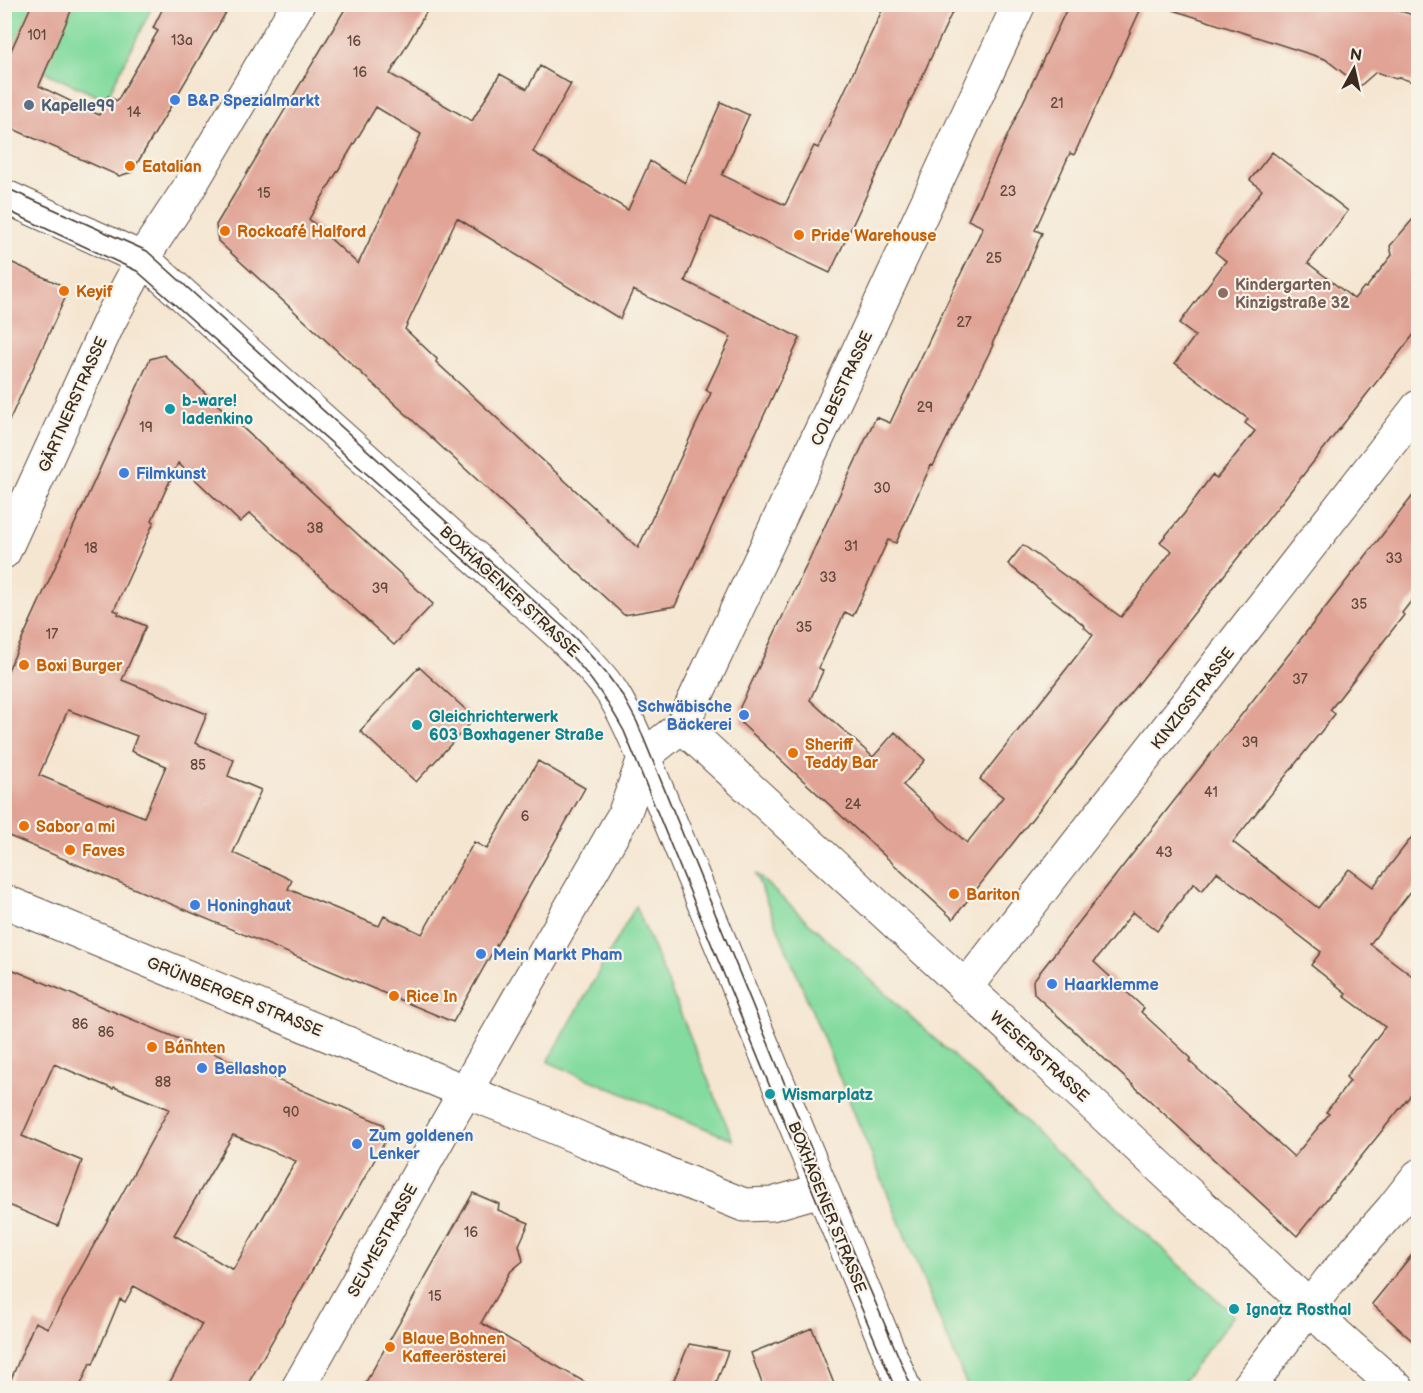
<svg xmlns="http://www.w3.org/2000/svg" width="1423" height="1393" font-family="'Balsamiq Sans',sans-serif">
	<rect width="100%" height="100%" fill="#f7f3e8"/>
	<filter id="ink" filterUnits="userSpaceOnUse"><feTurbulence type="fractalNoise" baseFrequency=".0167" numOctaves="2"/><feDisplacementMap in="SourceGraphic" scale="12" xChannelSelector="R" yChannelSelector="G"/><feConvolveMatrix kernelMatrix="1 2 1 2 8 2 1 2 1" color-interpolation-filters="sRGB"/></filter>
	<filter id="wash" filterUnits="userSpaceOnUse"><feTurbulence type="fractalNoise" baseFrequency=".008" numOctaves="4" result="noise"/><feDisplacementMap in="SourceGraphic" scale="24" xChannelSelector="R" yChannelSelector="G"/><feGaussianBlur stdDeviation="1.35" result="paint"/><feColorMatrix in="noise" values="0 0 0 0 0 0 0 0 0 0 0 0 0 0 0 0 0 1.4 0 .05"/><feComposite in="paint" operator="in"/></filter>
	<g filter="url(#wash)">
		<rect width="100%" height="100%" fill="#f5e6d1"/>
		<!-- green -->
		<path fill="#83db9f" stroke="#5f825e" stroke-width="1.5" d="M5 5H153L106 100 5 54Z
			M755 873 1234 1315 1178 1388H968Z
			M636 906 733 1140 548 1062Z"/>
		<g id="blocks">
			<!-- building -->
			<path fill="#e0a395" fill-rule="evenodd" d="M32 4H74L39 86 99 115 108 96 117 101 158 31 153 28 165 4H231L132 172 119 176 4 125V66Z
				M348 4H431L390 74 472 121 500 74 527 89 540 66 571 84 533 152 628 210 650 161 685 183 721 102 749 115 722 175 785 205 814 146 818 148 885 4H956L830 273 711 217 685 281 800 338 675 606 624 615 218 241 216 225ZM376 107 421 134 358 264 309 219ZM457 218 620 319 633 290 731 337 706 390 711 393 638 548 436 362 437 359 405 329Z
				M1069 4H1143L1074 155 1070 153 1035 230 1042 233 1022 281 992 344 993 345 933 466 931 465 896 543 888 540 853 616 845 612 819 668 823 671 810 700 873 757 895 732 925 760 903 785 967 843 1003 797 980 779 1093 635 1084 627 1085 626 1008 564 1023 545 1121 617 1172 551 1160 542 1184 514 1212 475 1217 478 1255 431 1245 423 1248 419 1175 363 1195 336 1179 324 1226 261 1215 252 1262 190 1250 180 1272 152 1348 211 1308 263 1354 299 1364 287 1366 288 1392 255 1390 246 1419 212V328L953 919 742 724 740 707 876 417 890 423 983 227 968 220Z
				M1174 4H1379L1419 17V84L1398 77 1396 79 1376 72 1360 86 1325 59 1173 10Z
				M4 259 61 285 66 296 4 432Z
				M164 355 433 604 394 645 250 513 240 522 178 463 152 520 154 522 114 610 119 612 118 614 146 626 122 680 207 714 195 743 234 760 228 776 261 790 233 853 292 880 288 889 379 926 384 916 422 934 474 842 487 849 538 761 585 788 453 1022 4 834V679L150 359ZM68 710 137 736 131 751 166 766 144 817 109 803 108 804 39 775Z
				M1419 488V591L1402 613 1404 615 1330 710 1335 714 1233 842 1318 908 1349 869 1373 887 1419 828V881L1370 944 1419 981V1085L1297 1236 1034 994 1033 981ZM1217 872 1321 952 1311 965 1346 993 1344 996 1385 1027 1346 1077 1350 1081 1326 1112 1329 1114 1294 1157 1189 1061 1191 1058 1141 1012 1144 1008 1094 962 1133 912 1157 931 1194 883 1202 891Z
				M419 667 475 718 416 782 360 731Z
				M4 966 383 1124 387 1138 245 1389H166L202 1324 134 1286 125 1302 120 1299 93 1364 90 1363 79 1389H7L35 1322 48 1328 169 1109 114 1087 113 1089 54 1064 22 1136 82 1161 58 1226 4 1203ZM233 1135 296 1161 266 1212 233 1270 174 1235Z
				M473 1193 499 1204 498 1210 529 1223 519 1245 523 1261 511 1271 481 1323 597 1389H362Z
				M1419 1246V1347L1372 1304Z
				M812 1328 836 1389H764L751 1353Z
				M689 1344 728 1351 714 1389H670Z"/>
		</g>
	</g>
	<g filter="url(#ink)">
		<use href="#blocks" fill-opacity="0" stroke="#574639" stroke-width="1.5"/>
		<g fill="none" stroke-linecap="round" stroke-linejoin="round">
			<!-- street casing -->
			<g stroke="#574639" stroke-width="35">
				<path id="street" d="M4 552 109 322 147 251 187 191 298 4
					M682 726 1089 1101 1309 1306 1336 1334 1397 1388
					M965 988 1418 407
					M298 1388 441 1134 618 825 624 815 644 758 649 752 682 726 834 403 1019 4
					M1248 1388 1330 1280 1393 1208 1418 1176"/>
			</g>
			<!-- secondary casing -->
			<g stroke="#574639" stroke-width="35">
				<path id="secondary" d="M4 196 143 259 561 635C578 653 597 671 611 691 625 712 634 735 644 758L904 1388
					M4 901 466 1092 526 1115 586 1141 744 1205 772 1204 821 1190"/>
			</g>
			<!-- street -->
			<use href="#street" stroke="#fff" stroke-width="33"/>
			<!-- secondary -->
			<use href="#secondary" stroke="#fff" stroke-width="33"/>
			<!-- tram -->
			<path stroke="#3b2a1e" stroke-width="1.5" d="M4 187 147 251 575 638 606 673 623 696 637 722 844 1229 912 1388
				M4 209 137 271 556 641C584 666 606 698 624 731L832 1238 895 1388"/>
		</g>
	</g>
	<!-- markers -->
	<g fill="#3f7fe0" stroke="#f7f3e8" stroke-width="2">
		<circle cx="175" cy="100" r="6"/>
		<circle cx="124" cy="473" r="6"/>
		<circle cx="744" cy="715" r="6"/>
		<circle cx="195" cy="905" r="6"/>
		<circle cx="481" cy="954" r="6"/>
		<circle cx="1052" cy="984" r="6"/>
		<circle cx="202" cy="1068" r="6"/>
		<circle cx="357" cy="1144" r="6"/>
	</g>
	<circle fill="#5c6f8a" stroke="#f7f3e8" stroke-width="2" cx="29" cy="105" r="6"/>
	<g fill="#e8710a" stroke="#f7f3e8" stroke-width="2">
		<circle cx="130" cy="166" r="6"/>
		<circle cx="225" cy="231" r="6"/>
		<circle cx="799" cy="235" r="6"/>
		<circle cx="64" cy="291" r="6"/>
		<circle cx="24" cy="665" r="6"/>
		<circle cx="793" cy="753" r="6"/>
		<circle cx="24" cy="826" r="6"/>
		<circle cx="70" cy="850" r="6"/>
		<circle cx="954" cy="894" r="6"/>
		<circle cx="394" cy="996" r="6"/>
		<circle cx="152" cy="1047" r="6"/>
		<circle cx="390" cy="1347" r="6"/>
	</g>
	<circle fill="#8d6e63" stroke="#f7f3e8" stroke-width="2" cx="1223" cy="293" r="6"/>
	<g fill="#0f9aa8" stroke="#f7f3e8" stroke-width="2">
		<circle cx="170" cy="409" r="6"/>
		<circle cx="417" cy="725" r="6"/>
		<circle cx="770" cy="1094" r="6"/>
		<circle cx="1234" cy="1309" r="6"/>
	</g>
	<g text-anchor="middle" stroke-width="4.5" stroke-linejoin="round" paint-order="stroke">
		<!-- number labels -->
		<g font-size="14" fill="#64483c">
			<text x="37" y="40">101</text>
			<text x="182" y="45">13a</text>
			<text x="354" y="46">16</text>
			<text x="360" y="77">16</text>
			<text x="1057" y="108">21</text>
			<text x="134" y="117">14</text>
			<text x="1008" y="196">23</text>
			<text x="264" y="198">15</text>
			<text x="994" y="263">25</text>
			<text x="964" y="327">27</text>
			<text x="925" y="412">29</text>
			<text x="146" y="432">19</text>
			<text x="882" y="493">30</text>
			<text x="315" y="533">38</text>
			<text x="851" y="551">31</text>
			<text x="91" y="553">18</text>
			<text x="1394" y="563">33</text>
			<text x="828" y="582">33</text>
			<text x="380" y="593">39</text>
			<text x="1359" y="609">35</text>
			<text x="804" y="632">35</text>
			<text x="52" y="639">17</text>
			<text x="1300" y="684">37</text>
			<text x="1250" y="747">39</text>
			<text x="198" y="770">85</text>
			<text x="1211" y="797">41</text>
			<text x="853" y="809">24</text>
			<text x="525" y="821">6</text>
			<text x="1164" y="857">43</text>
			<text x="80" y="1029">86</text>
			<text x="106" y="1037">86</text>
			<text x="163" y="1087">88</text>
			<text x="291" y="1117">90</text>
			<text x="471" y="1237">16</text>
			<text x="435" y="1301">15</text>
		</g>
		<!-- shop labels -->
		<g font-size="16" font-weight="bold" fill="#366cbe" stroke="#f7f3e8" text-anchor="start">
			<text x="187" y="106">B&amp;P Spezialmarkt</text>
			<text x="136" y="479">Filmkunst</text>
			<text x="732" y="712" text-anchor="end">Schwäbische<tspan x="732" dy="18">Bäckerei</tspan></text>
			<text x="207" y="911">Honinghaut</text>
			<text x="493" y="960">Mein Markt Pham</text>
			<text x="1064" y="990">Haarklemme</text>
			<text x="214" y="1074">Bellashop</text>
			<text x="369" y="1141">Zum goldenen<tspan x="369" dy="18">Lenker</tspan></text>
		</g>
		<!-- service labels -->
		<g font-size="16" font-weight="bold" fill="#4e5e75" stroke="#f7f3e8" text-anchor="start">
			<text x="41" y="111">Kapelle99</text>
		</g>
		<!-- food labels -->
		<g font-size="16" font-weight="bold" fill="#c56008" stroke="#f7f3e8" text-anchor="start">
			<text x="142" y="172">Eatalian</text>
			<text x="237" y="237">Rockcafé Halford</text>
			<text x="811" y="241">Pride Warehouse</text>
			<text x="76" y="297">Keyif</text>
			<text x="36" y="671">Boxi Burger</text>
			<text x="805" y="750">Sheriff<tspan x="805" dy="18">Teddy Bar</tspan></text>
			<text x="36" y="832">Sabor a mi</text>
			<text x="82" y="856">Faves</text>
			<text x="966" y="900">Bariton</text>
			<text x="406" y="1002">Rice In</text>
			<text x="164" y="1053">Bánhten</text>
			<text x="402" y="1344">Blaue Bohnen<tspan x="402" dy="18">Kaffeerösterei</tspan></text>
		</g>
		<!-- education labels -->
		<g font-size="16" font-weight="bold" fill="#785e54" stroke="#f7f3e8" text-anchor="start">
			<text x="1235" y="290">Kindergarten<tspan x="1235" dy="18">Kinzigstraße 32</tspan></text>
		</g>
		<!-- street labels -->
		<g font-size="16" fill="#3b2a1e" stroke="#f7f3e8">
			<text transform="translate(841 388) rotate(-65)" y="6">COLBESTRASSE</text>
			<text transform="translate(72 404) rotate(-66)" y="6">GÄRTNERSTRASSE</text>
			<text transform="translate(510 591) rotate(43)" y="6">BOXHAGENER STRASSE</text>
			<text transform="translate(1192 698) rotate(-52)" y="6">KINZIGSTRASSE</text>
			<text transform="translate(235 996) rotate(22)" y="6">GRÜNBERGER STRASSE</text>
			<text transform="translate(1040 1056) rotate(42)" y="6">WESERSTRASSE</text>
			<text transform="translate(828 1207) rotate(68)" y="6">BOXHAGENER STRASSE</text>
			<text transform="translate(382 1240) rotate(-61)" y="6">SEUMESTRASSE</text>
		</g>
		<!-- culture labels -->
		<g font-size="16" font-weight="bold" fill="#0d838f" stroke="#f7f3e8" text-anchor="start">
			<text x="182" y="406">b-ware!<tspan x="182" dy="18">ladenkino</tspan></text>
			<text x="429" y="722">Gleichrichterwerk<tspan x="429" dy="18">603 Boxhagener Straße</tspan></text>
			<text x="782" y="1100">Wismarplatz</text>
			<text x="1246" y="1315">Ignatz Rosthal</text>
		</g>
	</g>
	<!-- margin -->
	<rect width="1423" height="1393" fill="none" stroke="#f7f3e8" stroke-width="24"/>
	<!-- north arrow -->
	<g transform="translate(1354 69) rotate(8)" stroke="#f7f3e8" stroke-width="4.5" paint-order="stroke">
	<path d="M0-4.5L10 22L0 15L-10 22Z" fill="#3b2a1e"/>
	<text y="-9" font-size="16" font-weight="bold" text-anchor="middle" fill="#3b2a1e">N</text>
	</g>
</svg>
